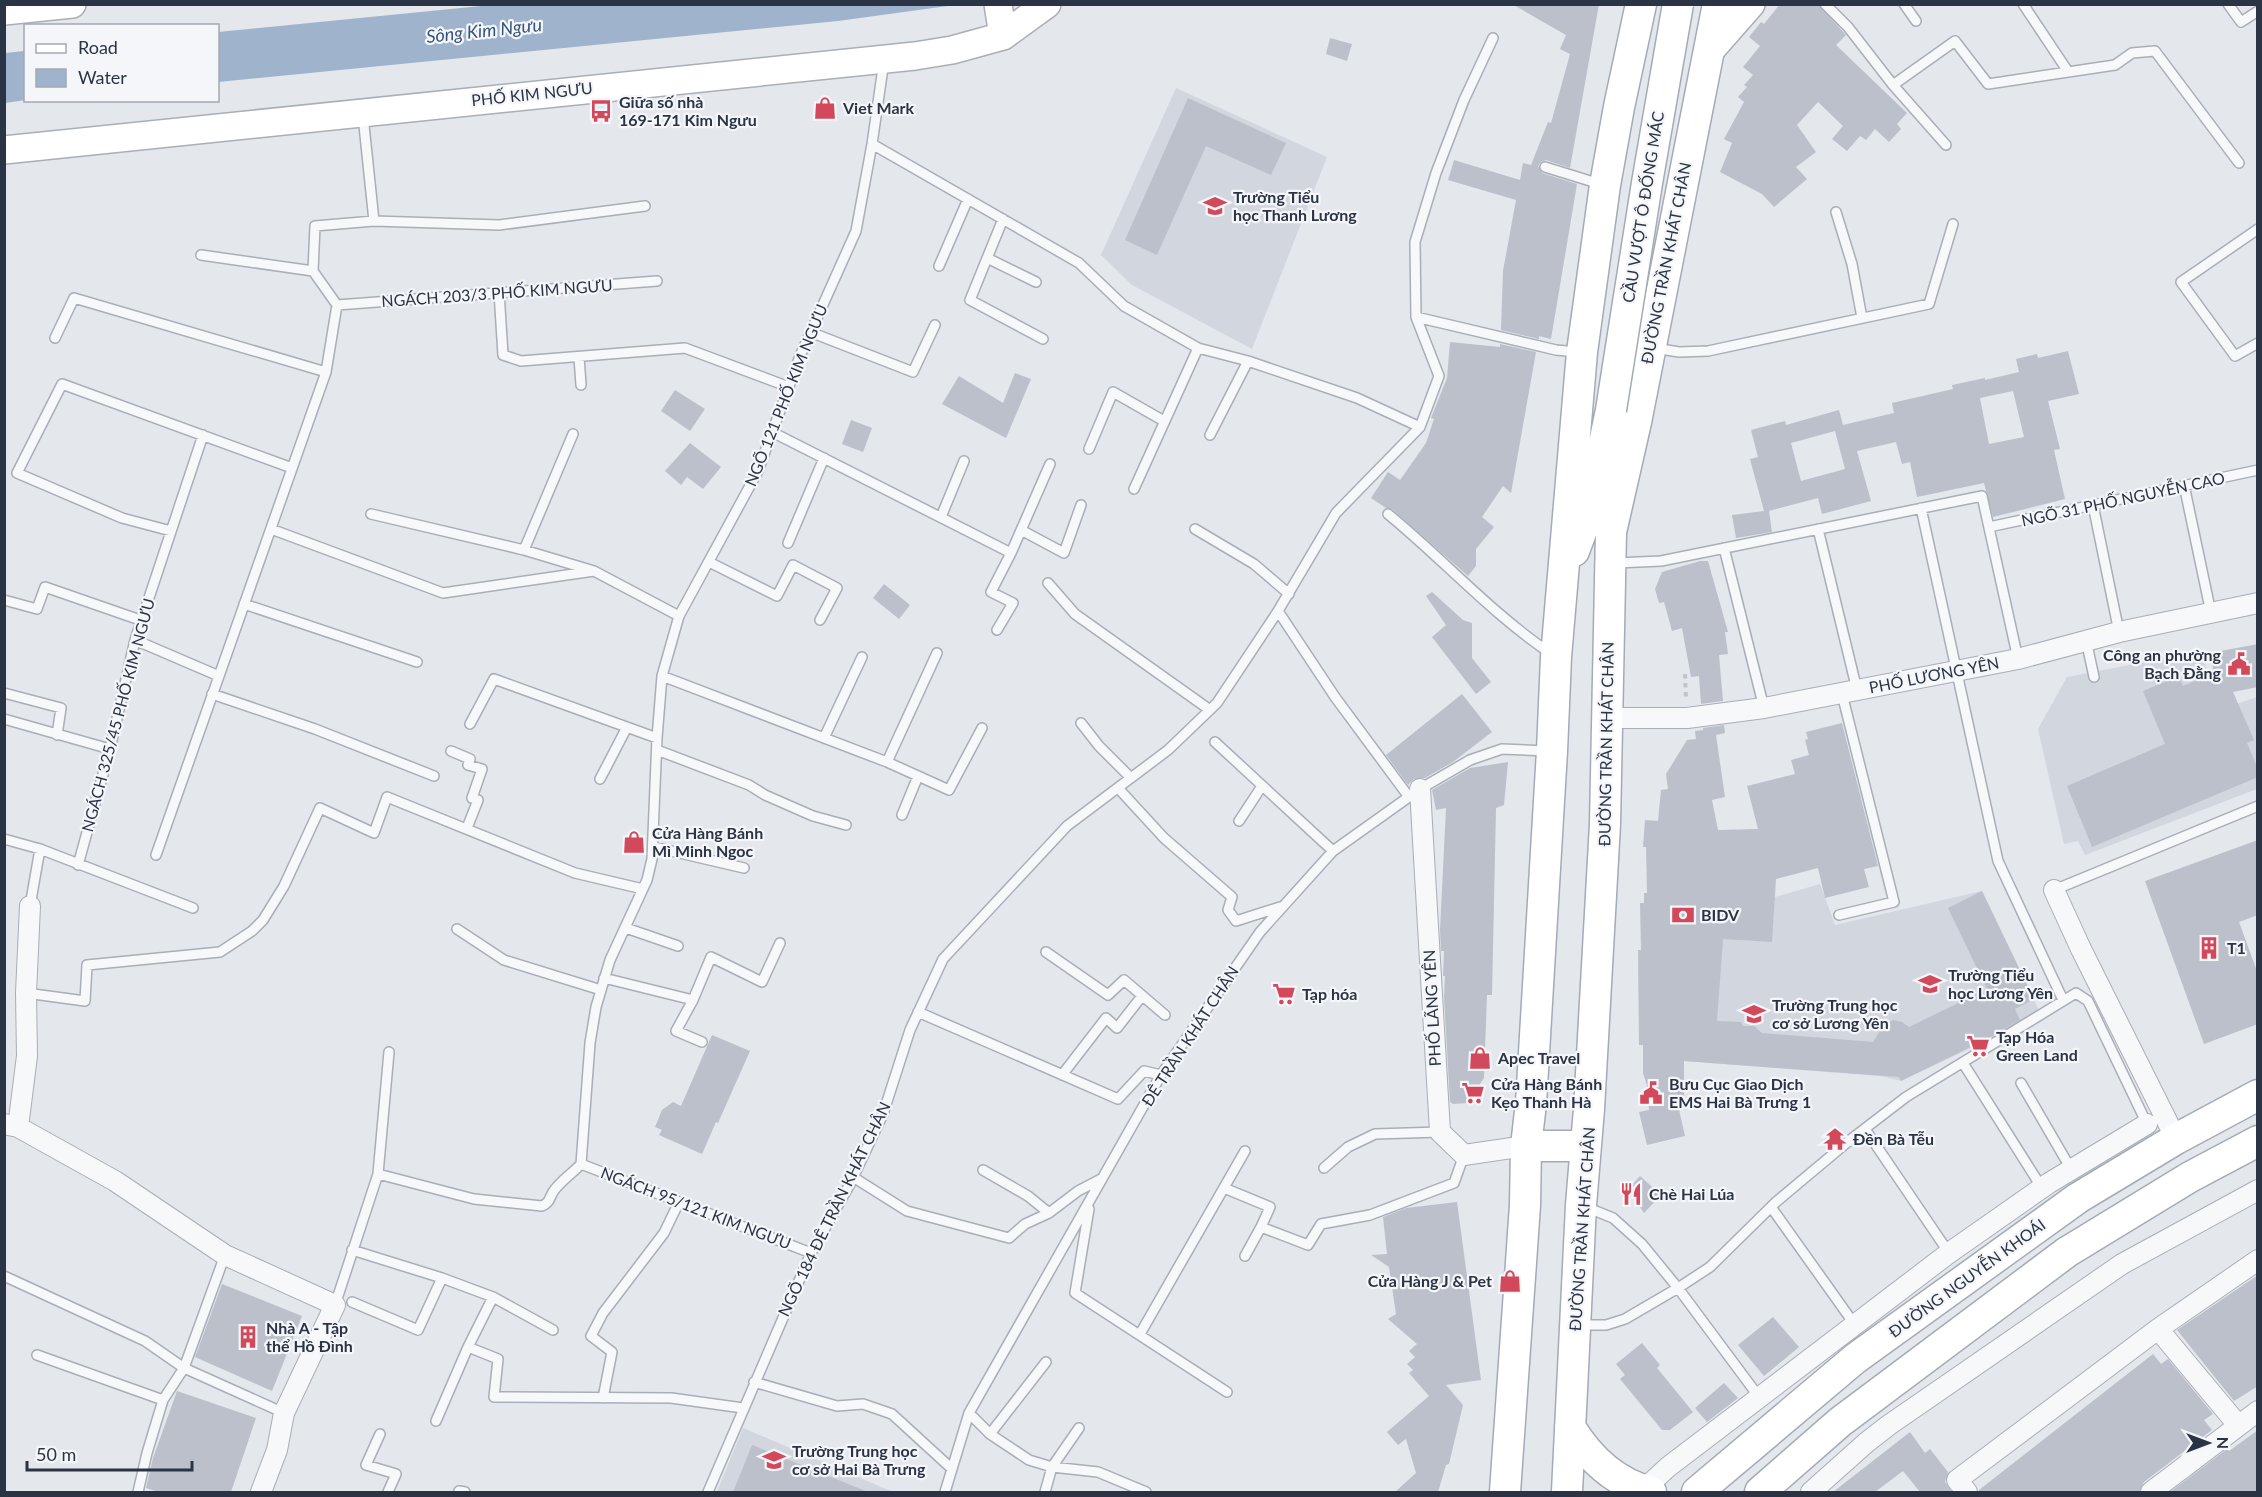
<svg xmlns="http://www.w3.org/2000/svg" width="2262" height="1497" font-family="Lato,sans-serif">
	<rect width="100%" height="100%" fill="#e4e7ec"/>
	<!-- built -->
	<path fill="#d2d6de" d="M1176 88 1327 157 1252 349 1132 285 1101 255Z
		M2202 651 2216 711 2257 697V789L2085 855 2078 841 2064 844 2038 729 2067 677Z
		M1820 884 1835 925 1982 891 2041 1015 1901 1081 1880 1076 1671 1060 1684 890 1775 897Z
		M743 1428 893 1492H717Z"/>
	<!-- water -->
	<path fill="#9fb4cc" d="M491 5V4L955 5 838 21 218 82V32Z
		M25 51 26 100 5 103V53Z"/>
	<!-- building -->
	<path fill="#bbc0ca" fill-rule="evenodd" d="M1512 4H1599L1570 168 1546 160 1541 162 1538 166 1542 173 1577 184 1551 339 1539 336V339L1501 330 1503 271 1516 200 1448 180 1454 160 1520 180 1523 163 1531 165 1548 122 1551 123 1570 54 1560 49 1566 35Z
		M1780 4H1818L1846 35 1836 45 1907 113 1897 124 1901 129 1889 142 1875 129 1866 140 1860 136 1847 151 1832 139 1843 126 1818 102 1797 125 1816 152 1796 167 1807 179 1774 207 1762 194 1720 172 1732 143 1724 139 1744 102 1738 97 1747 87 1744 85 1753 75 1743 67 1760 46 1749 37 1761 22 1764 24Z
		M1330 38 1352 44 1347 61 1326 54Z
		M1188 98 1286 143 1271 175 1206 146 1157 255 1125 240Z
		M1450 342 1500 347V344L1536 352 1511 493 1503 486 1482 517 1494 527 1476 549V566L1468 576 1392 509 1386 508 1371 498 1388 472 1400 480 1426 443 1434 419 1431 418 1447 378Z
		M2068 351 2079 394 2048 401 2060 449 2054 450 2065 499 1993 517 1984 483 1917 497 1910 462 1902 464 1896 442 1857 451 1871 501 1822 514 1818 498 1769 511 1772 532 1736 538 1732 515 1764 511 1750 459 1758 457 1751 430 1785 421 1786 425 1839 410 1843 425 1894 413 1892 403 1953 389 1952 385 1985 378V380L2019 372 2016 359 2037 354 2038 358ZM2013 391 2024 437 1989 444 1980 398ZM1835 431 1845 469 1801 481 1791 443Z
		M1015 373 1031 379 1006 438 942 404 959 376 1003 403Z
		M675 390 705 409 690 431 661 411Z
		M851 420 872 428 863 452 842 444Z
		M690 443 721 467 703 489 687 477 681 485 665 471Z
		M1700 561H1708L1728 632H1725L1728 654 1719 655 1723 701 1701 704 1699 676 1691 677 1682 628 1672 631 1664 602 1659 603 1655 589 1662 572Z
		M884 584 910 605 899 619 873 598Z
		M1432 592 1463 620 1472 623V658L1491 682 1476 694 1432 637 1446 625 1426 596Z
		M2258 644V687L2233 692 2254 740 2247 743 2258 769V777L2092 847 2067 786 2165 744 2143 691 2179 676 2183 686 2214 673 2210 653Z
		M1462 694 1492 732 1453 762 1425 778 1414 779 1408 785 1386 755Z
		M1842 723 1878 866 1864 869 1869 887 1825 898 1818 868 1776 879 1772 942 1723 939 1717 1021 1741 1022 1743 1026H1754L1762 1033 1873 1042 1884 1025 1893 1020 1902 1022 1909 1027 1987 989 1948 908 1982 891 2034 999 2015 1009 2020 1020 1987 1039 1901 1081 1899 1077 1684 1061V1101H1677L1685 1136 1647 1145 1639 1112 1649 1110 1647 1086 1643 1073V1045H1639L1638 950H1641L1640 903H1644V893H1647L1646 847H1643L1645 820 1658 821 1661 790 1668 789 1666 774 1687 740 1696 739 1695 731 1703 730V728L1724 725 1725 733 1716 735 1725 797 1712 800 1718 830 1758 829 1747 786 1795 774 1791 760 1809 755 1805 740 1808 739 1806 732Z
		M1508 762 1504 805 1496 808 1492 995H1487L1484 1078 1467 1103 1453 1104 1450 1102 1444 997 1445 976H1443L1444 951H1441L1440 930 1446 808 1436 810 1432 790 1470 768Z
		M2258 840V915L2239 922 2258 974V1024L2204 1044 2145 881Z
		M712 1035 750 1051 718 1123 716 1122 702 1154 659 1135 662 1130 655 1127 662 1110 673 1102 681 1106Z
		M1640 1176 1661 1195 1644 1213 1631 1193 1632 1185Z
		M1457 1202 1481 1380 1446 1385 1463 1405 1449 1464 1446 1465 1438 1492H1395L1416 1473 1406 1439 1398 1445 1387 1432 1429 1396 1409 1373 1413 1370 1407 1364 1415 1357 1409 1351 1417 1344 1388 1319 1396 1314 1389 1267 1371 1255 1387 1254 1383 1217 1406 1208Z
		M2258 1275V1386L2234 1401 2177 1330Z
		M222 1284 302 1316 272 1391 195 1357Z
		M1773 1317 1799 1347 1764 1376 1738 1345Z
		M1642 1343 1660 1365 1657 1368 1693 1412 1670 1430H1662L1620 1379 1625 1375 1616 1364Z
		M2153 1354 2161 1364 2168 1359 2213 1414 2204 1420 2212 1430 2144 1482 2139 1492H1979V1490Z
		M1724 1383 1738 1398 1707 1422 1695 1408Z
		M177 1391 256 1418 231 1492H159L146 1488 153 1458Z
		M2258 1430V1492H2170L2227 1449 2229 1451Z
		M1910 1432 1925 1453 1930 1449 1948 1472 1945 1482 1952 1492H1920L1903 1471 1875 1492H1833Z
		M752 1445 868 1492H733Z"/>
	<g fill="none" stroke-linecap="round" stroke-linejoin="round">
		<!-- lane casing -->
		<g stroke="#a9aeb7" stroke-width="12">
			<path id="lane" d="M1825 4 1848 27 1893 85 1946 145
				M1904 4 1916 21
				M2023 4 2067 70
				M2228 4 2241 22 2258 11
				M1893 85 1955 41 1988 84 2115 65 2132 53 2155 51 2239 163
				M363 116 374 221
				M872 144 1079 263 1124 306 1198 348 1248 361 1357 398 1420 427
				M1545 167 1600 184
				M1836 212 1852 264 1862 318
				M1003 219 970 300 1043 339
				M2258 229 2181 282 2235 356 2258 343
				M201 255 313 271
				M987 258 1036 282
				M939 266 968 199
				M499 292 503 355 521 361 685 348 789 387
				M337 305 657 281
				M1416 317 1556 350 1577 352
				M810 332 913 372 935 325
				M55 338 74 298 326 372
				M1654 348 1679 352 1708 351 1929 304 1953 224
				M579 357 581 385
				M772 432 1011 553 1050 464
				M1210 435 1248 361
				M1089 449 1113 392 1164 421
				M2184 485 2211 613
				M1134 489 1198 348
				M2093 505 2119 632
				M1921 508 1998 861 2063 1000
				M371 514 524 550 594 571 679 616
				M1388 514C1443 559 1491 613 1550 653
				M941 517 964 461
				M1989 527 2258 470
				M271 529 443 593 594 571
				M1195 529 1254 564 1289 594
				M1818 529 1857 690
				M1021 530 1064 553 1081 505
				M171 531 122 518 17 473 62 384 292 468
				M788 543 824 458
				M1724 548 1764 708
				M524 550 573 434
				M709 562 777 596 793 565 837 588 820 620
				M1616 563 1661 561 1982 496 2018 659
				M1048 583 1075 614 1210 710
				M4 600 37 609 45 587 143 621
				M244 604 417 662
				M1278 611 1335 697 1409 797
				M997 630 1013 603 991 592 1011 553
				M135 640 219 676
				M2086 640 2094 677
				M662 676 887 762 949 790 982 728
				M4 693 61 708 57 735
				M212 694 315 729 434 776
				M4 719 110 749
				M1081 723 1099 746 1131 778
				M470 724 494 679 657 738
				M824 738 862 657
				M1215 742 1333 851
				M657 750 749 785 765 795 813 816 846 825
				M451 751 470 759 468 765 482 769 472 798 478 800 467 828
				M887 762 937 653
				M600 779 626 729
				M1118 788 1164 838 1232 897 1228 910 1236 921 1280 907
				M902 815 918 776
				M1239 821 1262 786
				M4 839 40 849 193 908
				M654 847 744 868
				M156 855 326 372 337 305 313 271 315 226 374 221 499 225 645 206
				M78 865 110 749 135 640 203 435
				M2054 890 2258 806
				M30 906 40 849
				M1839 915 1894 902 1842 694
				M626 928 678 946
				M457 929 504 960 601 990
				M1046 952 1108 995 1124 980 1165 1015
				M604 978 693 1000 676 1031 702 1042
				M26 993 85 1001 87 965 220 952 252 931 263 920 284 886 320 808 374 833 387 797 575 873 643 889
				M693 1000 711 957 762 982 780 943
				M918 1012 1118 1099 1144 1071 1161 1075
				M1963 1063 2042 1188
				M1062 1075 1106 1018 1117 1028 1142 996
				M2021 1083 2071 1169
				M1865 1129 1949 1253
				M581 1164 811 1253
				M1324 1168 1348 1147 1375 1134 1440 1132
				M983 1170 1028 1196 1049 1213
				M378 1174 474 1199 542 1206C550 1202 549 1199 553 1192 559 1182 573 1173 581 1164L590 1043 596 1007 610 960 647 880 652 859 657 738 662 676 679 616 758 471 800 356 856 231 872 144 884 61
				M853 1177 907 1211 1009 1238 1025 1224 1049 1213 1078 1191 1101 1179
				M1224 1188 1270 1207 1261 1227
				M1586 1207 1613 1218 1642 1244 1678 1288 1759 1397
				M1771 1207 1855 1325
				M1089 1209 1075 1293 1227 1392
				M352 1250 442 1278 493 1297 553 1330
				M1245 1256 1261 1227 1308 1245 1321 1224 1370 1215 1454 1183 1464 1155
				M4 1276 145 1341 184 1368 284 1413
				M352 1302 418 1330 442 1278
				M335 1305 378 1174 389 1052
				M1578 1325H1606L1625 1319 1678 1288 1710 1267 1776 1202 1850 1140 1906 1097 2076 993 2088 1001 2147 1124
				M1140 1334 1245 1151
				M468 1347 498 1359 494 1397 671 1398 743 1408
				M37 1355 163 1400
				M754 1382 837 1406 863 1404 892 1414 951 1468
				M603 1398 612 1352 591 1336 603 1313 664 1233 679 1202
				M969 1413 990 1434 1029 1460 1052 1467 1098 1472 1146 1492
				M436 1421 468 1347 493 1297
				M380 1434 366 1465 396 1474 388 1492
				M990 1434 1046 1362
				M138 1492 147 1453 163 1400 184 1368 225 1255
				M459 1492V1491L465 1492
				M708 1492 811 1253 850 1184 883 1114 910 1030 943 959 1067 826 1168 750 1217 703 1278 611 1336 513 1420 427 1439 376 1416 317 1415 242 1436 173 1464 100 1493 38
				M945 1492 969 1413 1161 1075 1260 932 1333 851 1420 789 1470 760 1502 749 1547 751
				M1045 1492 1052 1467 1079 1428"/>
		</g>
		<!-- street casing -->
		<g stroke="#a9aeb7" stroke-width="22">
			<path id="street" d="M1606 718H1687L1764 708 2018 659 2119 632 2258 603
				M1420 789 1440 1132 1464 1155 1526 1146
				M2054 890 2081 949 2176 1139
				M4 1124 18 1127 115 1181 225 1255 335 1305 284 1413 277 1450 261 1492
				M18 1127 27 1056 26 993 30 906
				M2158 1329 2238 1425
				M1643 1490 1668 1467 1949 1253 2049 1183 2147 1124
				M1811 1492 1867 1442 1889 1425 2122 1264 2258 1190
				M1967 1492 1957 1480 2158 1329 2258 1260
				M2151 1492 2258 1411"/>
		</g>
		<!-- secondary casing -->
		<g stroke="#a9aeb7" stroke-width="30">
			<path id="secondary" d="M998 4 1003 36
				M4 11 72 4
				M1708 53 1751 4
				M4 150 915 56 952 50 1003 36 1047 4"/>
		</g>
		<!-- primary casing -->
		<g stroke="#a3abb8" stroke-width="33">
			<path id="primary" d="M1574 551 1591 506 1611 410
				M1526 1146H1586
				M1570 1427C1589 1458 1615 1483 1651 1492
				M1505 1492 1525 1205 1526 1146 1531 1103 1552 751 1556 657 1582 352 1605 185 1619 107 1641 4
				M1567 1492 1581 1205 1589 1109 1605 824 1611 532 1636 422 1718 4
				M1697 1492 1856 1358 2078 1198 2176 1139 2258 1095
				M1760 1492 1840 1422 2067 1252 2190 1177 2258 1141"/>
		</g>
		<!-- path -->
		<path stroke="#c2c5cb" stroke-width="4" stroke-dasharray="4.5 4.5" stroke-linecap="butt" d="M1685 674 1686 700"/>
		<!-- lane -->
		<use href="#lane" stroke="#f7f8fa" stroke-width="9"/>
		<!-- street -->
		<use href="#street" stroke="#f7f8fa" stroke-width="20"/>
		<!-- secondary -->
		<use href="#secondary" stroke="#fff" stroke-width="27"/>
		<!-- primary -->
		<use href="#primary" stroke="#fff" stroke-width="30"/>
		<!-- primary-bridge casing -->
		<g stroke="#a3abb8" stroke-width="33" stroke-linecap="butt">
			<path id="primary-bridge" d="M1611 410 1647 183 1678 4"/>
		</g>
		<!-- primary-bridge -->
		<use href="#primary-bridge" stroke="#fff" stroke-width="30"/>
	</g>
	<!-- icons -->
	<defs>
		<g id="shop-bare" transform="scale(1.8)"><path d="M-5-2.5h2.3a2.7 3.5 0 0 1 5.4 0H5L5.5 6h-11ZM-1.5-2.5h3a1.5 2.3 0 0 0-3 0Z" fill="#d1495b" stroke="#f4f6f9" stroke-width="2.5" paint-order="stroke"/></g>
		<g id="bus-bare" transform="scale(1.8)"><path d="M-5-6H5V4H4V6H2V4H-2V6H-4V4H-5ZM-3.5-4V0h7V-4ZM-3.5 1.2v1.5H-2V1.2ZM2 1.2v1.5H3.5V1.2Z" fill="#d1495b" stroke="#f4f6f9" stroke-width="2.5" paint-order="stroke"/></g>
		<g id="school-bare" transform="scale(1.8)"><path d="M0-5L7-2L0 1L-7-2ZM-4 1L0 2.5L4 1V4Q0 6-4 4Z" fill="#d1495b" stroke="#f4f6f9" stroke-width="2.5" paint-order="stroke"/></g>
		<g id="civic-bare" transform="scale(1.8)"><path d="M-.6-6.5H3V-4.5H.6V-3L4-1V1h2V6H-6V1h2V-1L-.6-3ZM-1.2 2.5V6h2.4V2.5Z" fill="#d1495b" stroke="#f4f6f9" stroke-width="2.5" paint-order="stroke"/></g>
		<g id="bank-bare" transform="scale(1.8)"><path d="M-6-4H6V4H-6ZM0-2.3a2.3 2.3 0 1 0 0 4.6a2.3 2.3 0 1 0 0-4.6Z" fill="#d1495b" stroke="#f4f6f9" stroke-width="2.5" paint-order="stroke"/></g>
		<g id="building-bare" transform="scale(1.8)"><path d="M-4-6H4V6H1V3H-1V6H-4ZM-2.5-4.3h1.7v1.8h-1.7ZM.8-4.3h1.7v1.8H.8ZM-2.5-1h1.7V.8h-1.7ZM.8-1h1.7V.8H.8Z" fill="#d1495b" stroke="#f4f6f9" stroke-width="2.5" paint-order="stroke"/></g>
		<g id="supermarket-bare" transform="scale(1.8)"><path d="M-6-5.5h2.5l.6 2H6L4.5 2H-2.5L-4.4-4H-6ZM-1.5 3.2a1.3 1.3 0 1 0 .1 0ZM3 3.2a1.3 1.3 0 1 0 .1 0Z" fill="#d1495b" stroke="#f4f6f9" stroke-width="2.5" paint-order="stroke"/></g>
		<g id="temple-bare" transform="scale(1.8)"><path d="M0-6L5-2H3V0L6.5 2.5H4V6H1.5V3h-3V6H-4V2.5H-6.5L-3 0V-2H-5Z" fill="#d1495b" stroke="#f4f6f9" stroke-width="2.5" paint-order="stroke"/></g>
		<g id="restaurant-bare" transform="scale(1.8)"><path d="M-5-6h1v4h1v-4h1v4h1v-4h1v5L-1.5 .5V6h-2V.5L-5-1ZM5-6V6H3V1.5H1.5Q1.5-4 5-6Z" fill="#d1495b" stroke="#f4f6f9" stroke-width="2.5" paint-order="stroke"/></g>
	</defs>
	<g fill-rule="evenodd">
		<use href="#shop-bare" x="825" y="108"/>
		<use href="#bus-bare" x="601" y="111"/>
		<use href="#school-bare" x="1215" y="206"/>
		<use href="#civic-bare" x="2239" y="664"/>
		<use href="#shop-bare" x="634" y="842"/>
		<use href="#bank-bare" x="1683" y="915"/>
		<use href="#building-bare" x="2209" y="948"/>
		<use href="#school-bare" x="1930" y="984"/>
		<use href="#supermarket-bare" x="1284" y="994"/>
		<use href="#school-bare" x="1754" y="1014"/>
		<use href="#supermarket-bare" x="1978" y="1046"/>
		<use href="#shop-bare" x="1480" y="1058"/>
		<use href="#supermarket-bare" x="1473" y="1093"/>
		<use href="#civic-bare" x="1651" y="1093"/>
		<use href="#temple-bare" x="1835" y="1139"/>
		<use href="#restaurant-bare" x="1631" y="1194"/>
		<use href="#shop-bare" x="1510" y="1281"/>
		<use href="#building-bare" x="248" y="1337"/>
		<use href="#school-bare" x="774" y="1460"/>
	</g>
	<g text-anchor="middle" stroke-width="4.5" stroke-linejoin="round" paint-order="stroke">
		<!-- street labels -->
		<g font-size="16" fill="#2b3445" stroke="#f4f6f9">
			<text transform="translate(532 94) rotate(-6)" y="6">PHỐ KIM NGƯU</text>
			<text transform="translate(1643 207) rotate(-81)" y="6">CẦU VƯỢT Ô ĐỐNG MÁC</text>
			<text transform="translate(1666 263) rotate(-79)" y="6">ĐƯỜNG TRẦN KHÁT CHÂN</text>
			<text transform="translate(497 293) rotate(-4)" y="6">NGÁCH 203/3 PHỐ KIM NGƯU</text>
			<text transform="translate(786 395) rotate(-68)" y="6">NGÕ 121 PHỐ KIM NGƯU</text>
			<text transform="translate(2123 499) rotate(-12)" y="6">NGÕ 31 PHỐ NGUYỄN CAO</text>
			<text transform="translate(1934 675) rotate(-11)" y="6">PHỐ LƯƠNG YÊN</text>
			<text transform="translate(118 715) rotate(-75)" y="6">NGÁCH 325/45 PHỐ KIM NGƯU</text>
			<text transform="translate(1606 744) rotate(-89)" y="6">ĐƯỜNG TRẦN KHÁT CHÂN</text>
			<text transform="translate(1432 1008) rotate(-93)" y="6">PHỐ LÃNG YÊN</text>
			<text transform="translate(1190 1036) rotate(-57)" y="6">ĐÊ TRẦN KHÁT CHÂN</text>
			<text transform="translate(696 1208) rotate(21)" y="6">NGÁCH 95/121 KIM NGƯU</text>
			<text transform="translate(834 1209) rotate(-64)" y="6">NGÕ 184 ĐÊ TRẦN KHÁT CHÂN</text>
			<text transform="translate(1582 1229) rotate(-86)" y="6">ĐƯỜNG TRẦN KHÁT CHÂN</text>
			<text transform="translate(1967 1278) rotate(-36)" y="6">ĐƯỜNG NGUYỄN KHOÁI</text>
		</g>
		<!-- poi labels -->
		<g font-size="16" font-weight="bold" fill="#2b3445" stroke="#f4f6f9" text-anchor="start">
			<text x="619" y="108">Giữa số nhà<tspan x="619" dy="18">169-171 Kim Ngưu</tspan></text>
			<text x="843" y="114">Viet Mark</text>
			<text x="1233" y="203">Trường Tiểu<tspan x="1233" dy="18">học Thanh Lương</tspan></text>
			<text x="2221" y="661" text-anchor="end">Công an phường<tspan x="2221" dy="18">Bạch Đằng</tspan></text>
			<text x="652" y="839">Cửa Hàng Bánh<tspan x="652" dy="18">Mì Minh Ngoc</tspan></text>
			<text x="1701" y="921">BIDV</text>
			<text x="2227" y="954">T1</text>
			<text x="1948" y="981">Trường Tiểu<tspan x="1948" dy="18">học Lương Yên</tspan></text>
			<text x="1302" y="1000">Tạp hóa</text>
			<text x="1772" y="1011">Trường Trung học<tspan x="1772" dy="18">cơ sở Lương Yên</tspan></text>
			<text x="1996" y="1043">Tạp Hóa<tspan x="1996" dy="18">Green Land</tspan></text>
			<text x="1498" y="1064">Apec Travel</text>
			<text x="1491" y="1090">Cửa Hàng Bánh<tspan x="1491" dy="18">Kẹo Thanh Hà</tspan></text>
			<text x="1669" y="1090">Bưu Cục Giao Dịch<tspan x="1669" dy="18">EMS Hai Bà Trưng 1</tspan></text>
			<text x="1853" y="1145">Đền Bà Tễu</text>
			<text x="1649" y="1200">Chè Hai Lúa</text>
			<text x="1492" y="1287" text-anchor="end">Cửa Hàng J &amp; Pet</text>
			<text x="266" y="1334">Nhà A - Tập<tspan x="266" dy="18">thể Hồ Đình</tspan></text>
			<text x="792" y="1457">Trường Trung học<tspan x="792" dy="18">cơ sở Hai Bà Trưng</tspan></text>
		</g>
		<!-- water labels -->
		<g font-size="18" font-style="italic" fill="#34527a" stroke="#f4f6f9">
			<text transform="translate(484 31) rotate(-6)" y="6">Sông Kim Ngưu</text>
		</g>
	</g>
	<!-- border -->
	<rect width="2262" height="1497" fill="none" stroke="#2b3445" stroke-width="12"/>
	<!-- legend -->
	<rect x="24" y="24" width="195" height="78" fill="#f4f6f9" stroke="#a4a8b1" stroke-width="1.5"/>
	<rect x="36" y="44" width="30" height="9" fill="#ffffff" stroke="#a4a8b1" stroke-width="1.5"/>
	<text x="78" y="54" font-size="18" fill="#2b3445">Road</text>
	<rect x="36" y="69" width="30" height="18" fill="#9fb4cc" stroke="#a4a8b1" stroke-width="1.5"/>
	<text x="78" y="84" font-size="18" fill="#2b3445">Water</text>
	<!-- north arrow -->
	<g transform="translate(2208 1443) rotate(90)" stroke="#f4f6f9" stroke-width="4.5" paint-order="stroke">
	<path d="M0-4.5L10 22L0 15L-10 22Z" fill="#2b3445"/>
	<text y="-9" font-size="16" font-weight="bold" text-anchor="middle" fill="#2b3445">N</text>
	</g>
	<!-- scale -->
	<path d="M27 1461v9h165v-9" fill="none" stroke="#2b3445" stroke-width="3"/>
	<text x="36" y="1461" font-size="18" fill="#2b3445" stroke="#f4f6f9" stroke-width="4.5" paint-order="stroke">50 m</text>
</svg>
